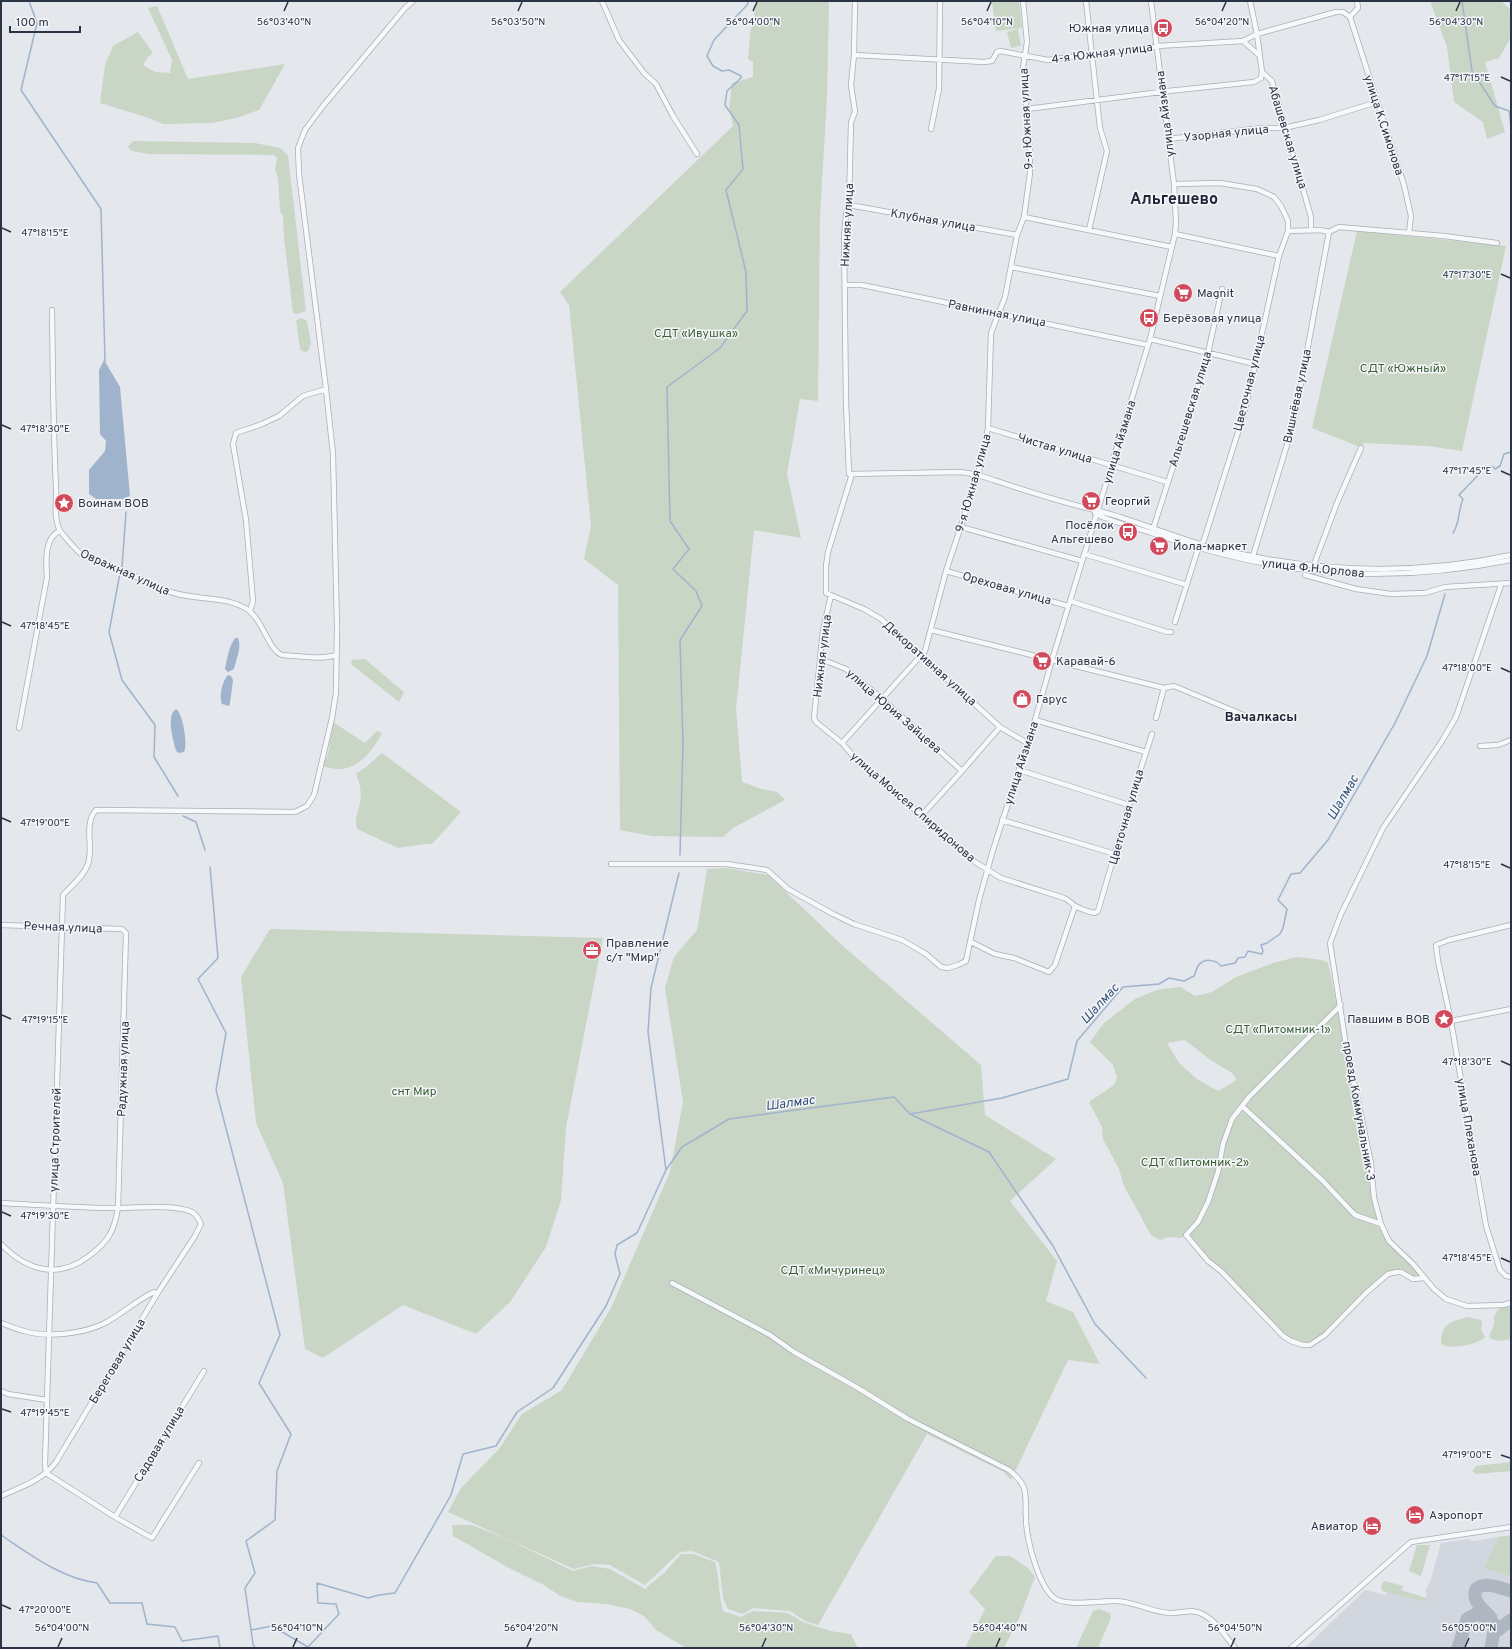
<svg xmlns="http://www.w3.org/2000/svg" width="1512" height="1649" font-family="Overpass,sans-serif">
	<rect width="100%" height="100%" fill="#e4e7ec"/>
	<!-- built -->
	<path fill="#d2d6de" d="M1511 1535V1648H1305L1365 1590 1386 1595 1387 1592 1424 1602 1427 1594 1425 1592 1431 1579 1441 1543 1470 1539 1471 1541H1475Z"/>
	<!-- green -->
	<path fill="#c9d6c5" fill-rule="evenodd" d="M757 1H829L827 98 820 215 818 401 800 399 787 474 801 538 754 530 736 709 742 782 761 789 777 792 785 800 733 828 723 837 652 836 620 830 618 585 584 559 591 526 569 305 560 292 733 126 729 108 732 83 753 77V62L748 59 750 34Z
		M992 1H1019L1022 28 996 31Z
		M1430 1H1501L1511 10V37L1499 58 1485 62 1505 132 1487 139 1483 122 1454 102 1447 47Z
		M157 6 188 79 285 64 259 110 236 118 212 123 163 124 149 118 100 103 105 65 113 46 138 32 153 53 148 57 143 65 155 72 170 73 172 60 148 8Z
		M1018 29 1021 46 1011 48 1007 32Z
		M133 141 255 143 280 148 288 155 306 311 297 314 293 313 284 238 283 216 280 211 278 178 275 170 277 157 273 155 149 154 132 151 128 147Z
		M1357 231 1506 246 1462 451 1428 446 1364 443 1360 447 1312 428Z
		M302 318 307 321 311 343 308 351 304 352 300 349 296 320Z
		M365 659 404 692 399 702 351 664 352 660Z
		M333 722 365 743 377 731 382 733C374 749 358 770 338 769 333 769 328 767 323 766L328 754Z
		M382 753 461 812 432 844H425L398 848 357 829C354 817 358 814 360 803 362 792 360 784 356 774L366 767Z
		M727 868 768 875 844 947 981 1065 985 1115 1056 1159 1010 1201 1057 1261 1046 1301 1073 1312 1100 1364 1068 1360 1011 1480 1004 1472 927 1434 818 1625 805 1621 790 1611 753 1608 743 1614 728 1609 723 1598 719 1562 692 1551 680 1552 645 1585 610 1565 594 1564 574 1569 448 1512 461 1488 499 1449 522 1414 562 1390 611 1308 670 1172 683 1102 665 988 674 957 697 930 707 869Z
		M270 929 603 938 566 1127 561 1200 546 1247 510 1302 476 1334 403 1305 323 1358 305 1349 283 1183 256 1123 241 977Z
		M1297 957 1322 960 1328 963 1370 1164 1373 1198 1380 1224 1355 1215 1322 1179 1244 1107 1243 1109 1322 1181 1355 1216 1381 1227 1388 1241 1421 1276 1414 1278C1402 1275 1401 1268 1388 1274L1324 1334C1308 1346 1300 1347 1283 1335L1221 1270 1208 1260 1186 1234 1182 1238 1169 1237 1160 1240 1151 1235 1124 1186 1119 1169 1103 1139 1102 1127 1089 1102 1114 1085 1117 1077 1113 1065 1090 1042 1104 1023 1135 999 1157 990 1181 987 1195 996 1212 992 1236 977 1273 963ZM1185 1040 1209 1059 1232 1073 1237 1080 1218 1091 1197 1079 1179 1063 1167 1043Z
		M1511 1306V1339L1501 1341 1491 1339 1489 1336 1494 1325V1317L1497 1311 1500 1308Z
		M1469 1317 1481 1320 1482 1323 1481 1330 1485 1337C1478 1345 1449 1350 1441 1344 1441 1323 1451 1321 1469 1317Z
		M1511 1462V1471L1476 1474 1472 1471 1476 1466Z
		M452 1525H472L505 1538 573 1571 592 1566 610 1569 645 1589 665 1572 681 1554H693L715 1562C720 1578 718 1595 723 1611L741 1617 753 1611 788 1613 803 1622 830 1631 851 1634 858 1648H686L656 1630 644 1616 630 1609 607 1604 577 1602 560 1596 544 1585 511 1569 453 1536Z
		M1511 1535V1576L1484 1568 1499 1537Z
		M1417 1545H1430L1421 1576 1409 1571Z
		M996 1556H1010L1028 1568 1035 1577 1020 1616 1004 1648H965L985 1609 969 1592Z
		M1384 1581 1404 1586 1401 1590 1426 1598 1424 1602 1382 1591 1381 1586Z
		M1099 1609 1110 1613 1111 1618 1098 1648H1076L1093 1611Z"/>
	<!-- water -->
	<path fill="#9fb4cc" d="M104 360 120 387 130 496 123 499H96L89 494V470L105 451 106 441 100 434 99 370Z
		M235 638H238C242 647 236 660 234 669L228 672 225 669C227 659 229 646 235 638Z
		M228 675 231 676 233 680 230 703 229 706 222 704C219 697 222 681 228 675Z
		M176 709C183 713 188 745 184 752L180 753 177 752 175 748C173 738 166 716 176 709Z"/>
	<g fill="none" stroke-linecap="round" stroke-linejoin="round">
		<!-- stream -->
		<path stroke="#9fb4cc" stroke-width="1.5" d="M29 1 37 23 21 90 101 209 105 361
			M1462 1 1472 71 1495 106 1509 111 1511 126
			M1492 466 1495 469 1500 466 1504 454 1511 452
			M1453 533C1460 522 1458 511 1463 499L1459 495 1481 472
			M122 567 126 512
			M120 573 109 632 122 680 155 725 154 757 178 796
			M183 816 196 822 205 850
			M680 855 683 743 680 640 702 606 696 591 673 569 689 549 670 521 667 387 720 348 747 311 746 272 726 190 743 169 739 125 725 105 727 91 741 78V76L729 70 722 71 713 66 707 56 714 40 748 4 747 1
			M210 867 218 958 198 979 226 1033 216 1090 280 1335 259 1383 291 1434 277 1471 275 1520 246 1541 255 1573 245 1588 251 1630
			M912 1115 989 1152 1053 1246 1095 1324 1146 1378
			M666 1170 682 1147 729 1119 894 1097 910 1114 1002 1098 1068 1079 1077 1041 1123 987 1159 984 1169 978 1184 981 1194 976C1196 973 1196 969 1198 966 1204 958 1215 959 1221 966L1235 963 1238 958 1245 957 1248 951 1262 954 1263 951 1261 945 1267 943 1280 934 1283 928 1287 909 1278 900 1291 874 1300 873 1328 840 1395 723 1427 656 1445 594
			M1 1535C31 1555 61 1578 97 1583L110 1603H142L147 1624 175 1627 182 1641 218 1636 220 1648
			M255 1648 253 1644 251 1630 272 1626 308 1647 339 1614 336 1604 318 1603 317 1583 368 1598 379 1595 395 1593 451 1495 463 1454 496 1446 517 1412 553 1388 606 1306 620 1274 615 1254 617 1245 637 1233 666 1170 648 1032 651 988 679 873"/>
		<!-- taxiway -->
		<path stroke="#b0b6c1" stroke-width="13" d="M1491 1618C1484 1609 1471 1602 1476 1589 1486 1581 1500 1588 1511 1591
			M1494 1633 1511 1620
			M1458 1648 1467 1619 1476 1614 1486 1617 1495 1625 1491 1648"/>
		<!-- minor casing -->
		<g stroke="#a9aeb7" stroke-width="6">
			<path id="minor" d="M602 1 619 40 644 73 656 84 673 116 697 154
				M855 1 854 55 851 85 855 112 851 122 849 205 846 214 844 236 846 402 849 474 961 472 978 475C1018 488 1058 502 1099 511 1134 520 1168 535 1203 545 1304 572 1409 577 1511 555
				M1086 1 1100 128 1107 151 1089 230
				M1250 1 1257 34 1262 72 1272 81 1311 217V230
				M1350 17 1404 185 1411 216 1409 233
				M1350 17 1358 8 1357 1
				M1243 41 1259 55
				M854 55 984 62 992 61 997 52 1000 51 1048 60 1157 46 1243 41 1257 34 1336 12H1343L1350 17
				M1027 109 1168 91 1254 82 1261 78 1262 72
				M931 129 939 89 940 1
				M1168 139 1262 128H1284L1319 120 1377 102
				M1174 184 1220 183 1257 189 1274 197 1281 206 1288 221V231L1279 256 1245 410 1204 540 1197 552 1175 622
				M849 205 1017 235
				M1024 217 1172 247
				M1288 231 1320 230 1329 232 1339 227 1444 236 1497 243
				M1175 234 1279 256
				M1011 267 1160 296
				M845 285H862L1148 345
				M52 310C53 369 53 428 56 487 57 502 53 513 59 529 61 533 77 551 81 554 96 560 111 565 126 572 142 579 157 588 174 593 197 600 224 596 245 608 263 618 268 650 282 655 299 656 320 660 337 655
				M1150 339 1255 364
				M988 428 1167 482
				M852 474 828 552 826 566V593L864 609 881 619 1000 727 1027 743
				M1095 513C1104 520 1140 529 1152 533 1213 554 1278 570 1342 573 1399 576 1456 571 1511 560
				M961 527 1082 561
				M1153 529 1182 439 1208 353 1222 289
				M1084 554 1187 585
				M1253 556 1294 422 1329 232
				M1313 567 1337 503 1361 448
				M946 571 1068 606
				M1305 575 1356 589 1391 594 1425 593 1445 587 1511 583
				M1501 585 1456 717 1442 741 1383 828 1341 914 1330 943 1345 1039 1371 1163 1374 1198 1381 1224 1389 1241 1413 1264 1434 1289 1446 1299 1467 1306 1503 1305 1511 1303
				M831 595 823 630 814 718 816 722 842 743 855 758 975 862 1001 878 1064 898C1069 900 1071 903 1075 906 1081 909 1089 912 1095 913L1098 911 1129 805 1152 734
				M1070 601 1167 632H1171
				M250 611 253 601 246 520 233 444 236 433 262 424 279 416 303 396 326 389
				M931 630 1164 688 1174 686 1253 719
				M821 659 846 669 881 698 962 771
				M1156 718 1164 688
				M1035 720 1146 752
				M19 728 47 577C46 563 44 537 60 531
				M842 743 925 651 946 571 978 475 988 428 991 333 1005 297 1017 235 1024 217 1030 173V153L1023 67 1027 42 1023 1
				M1480 746 1498 745 1511 740
				M1019 770 1129 805
				M922 815 962 771 1000 727
				M1002 820 1115 854
				M611 864H727L767 870 788 889 833 914 854 924 902 940 926 954 941 967 948 968 958 965 966 961 979 900 993 850 1035 720 1052 660 1150 339 1175 234 1176 222 1174 184 1151 1
				M1 925 122 929 126 933 118 1208C114 1232 108 1242 89 1256 58 1280 26 1270 1 1244
				M1511 925 1449 940 1436 945 1438 961 1451 1021 1486 1226 1500 1270 1506 1276 1511 1277
				M971 942 995 954 1014 958 1049 972 1055 965 1075 906
				M1341 1005 1249 1097 1232 1119 1223 1144 1218 1172 1208 1202 1198 1222 1186 1235 1208 1261 1221 1271 1283 1336 1291 1341 1303 1345H1310L1325 1335 1366 1293 1388 1274 1397 1272H1401L1413 1279 1424 1278
				M1451 1021 1511 1009
				M1242 1106 1322 1180 1355 1215 1381 1224
				M1 1203C40 1205 79 1208 118 1208 138 1208 175 1204 192 1212 197 1215 199 1219 201 1224L195 1236 157 1294 56 1462C43 1480 21 1487 1 1496
				M672 1283 770 1335 794 1352 858 1388 908 1419 1009 1470C1015 1475 1021 1480 1024 1488 1027 1498 1025 1508 1026 1518 1026 1538 1038 1584 1053 1597 1063 1607 1099 1601 1113 1601 1132 1600 1150 1612 1169 1613 1182 1614 1192 1607 1204 1615 1217 1622 1226 1637 1235 1648
				M1 1323C9 1326 16 1329 24 1331 47 1338 83 1334 105 1323 122 1314 137 1300 154 1292L157 1294
				M1 1391 8 1394 47 1400
				M46 1473 45 1463 63 895C71 886 84 876 88 864 94 847 83 825 96 810L295 812 307 806 314 795 332 718 336 693 337 627 333 454 326 389 299 174 298 148 305 130 323 106 405 8 413 1
				M46 1473 115 1517 152 1538 199 1463
				M115 1517 204 1371
				M1291 1648 1411 1542 1511 1527"/>
		</g>
		<!-- minor -->
		<use href="#minor" stroke="#f7f8fa" stroke-width="4.5"/>
	</g>
	<!-- ticks -->
	<path fill="none" stroke="#2b3445" stroke-width="1.5" d="M284 11 288 2M518 11 522 2M753 11 757 2M987 11 991 2M1222 11 1226 2M1456 11 1460 2M1501 77 1510 81M2 228 11 232M1501 274 1510 278M2 425 11 429M1501 471 1510 475M2 622 11 626M1501 668 1510 672M2 818 11 822M1501 864 1510 868M2 1015 11 1019M1501 1061 1510 1065M2 1212 11 1216M1501 1258 1510 1262M2 1409 11 1412M1501 1455 1510 1458M2 1605 11 1609M58 1647 62 1638M293 1647 297 1638M527 1647 531 1638M762 1647 766 1638M996 1647 1000 1638M1231 1647 1235 1638M1465 1647 1469 1638"/>
	<!-- icons -->
	<defs>
		<g id="bus-disc" transform="scale(1)"><circle r="9.5" fill="#d1495b" stroke="#f4f6f9"/><path d="M-5-6H5V4H4V6H2V4H-2V6H-4V4H-5ZM-3.5-4V0h7V-4ZM-3.5 1.2v1.5H-2V1.2ZM2 1.2v1.5H3.5V1.2Z" fill="#fff"/></g>
		<g id="supermarket-disc" transform="scale(1)"><circle r="9.5" fill="#d1495b" stroke="#f4f6f9"/><path d="M-6-5.5h2.5l.6 2H6L4.5 2H-2.5L-4.4-4H-6ZM-1.5 3.2a1.3 1.3 0 1 0 .1 0ZM3 3.2a1.3 1.3 0 1 0 .1 0Z" fill="#fff"/></g>
		<g id="sight-disc" transform="scale(1)"><circle r="9.5" fill="#d1495b" stroke="#f4f6f9"/><path d="M0-6L1.8-2.2L6-1.7L2.9 1.2L3.7 5.4L0 3.3L-3.7 5.4L-2.9 1.2L-6-1.7L-1.8-2.2Z" fill="#fff"/></g>
		<g id="shop-disc" transform="scale(1)"><circle r="9.5" fill="#d1495b" stroke="#f4f6f9"/><path d="M-5-2.5h2.3a2.7 3.5 0 0 1 5.4 0H5L5.5 6h-11ZM-1.5-2.5h3a1.5 2.3 0 0 0-3 0Z" fill="#fff"/></g>
		<g id="office-disc" transform="scale(1)"><circle r="9.5" fill="#d1495b" stroke="#f4f6f9"/><path d="M-6-3h4V-5.5h4V-3h4V5H-6ZM-1-4.5V-3h2v-1.5ZM-6 0V1H6V0Z" fill="#fff"/></g>
		<g id="hotel-disc" transform="scale(1)"><circle r="9.5" fill="#d1495b" stroke="#f4f6f9"/><path d="M-6-4.5h1.5V1H6V5H4.5V3h-9V5H-6ZM-4 0a1.8 1.8 0 1 1 3.6 0ZM.5 0V-2.5h3Q6-2.5 6 0Z" fill="#fff"/></g>
	</defs>
	<g fill-rule="evenodd">
		<use href="#bus-disc" x="1163" y="28"/>
		<use href="#supermarket-disc" x="1183" y="293"/>
		<use href="#bus-disc" x="1149" y="318"/>
		<use href="#supermarket-disc" x="1091" y="501"/>
		<use href="#sight-disc" x="64" y="503"/>
		<use href="#bus-disc" x="1128" y="532"/>
		<use href="#supermarket-disc" x="1159" y="546"/>
		<use href="#supermarket-disc" x="1042" y="661"/>
		<use href="#shop-disc" x="1022" y="699"/>
		<use href="#office-disc" x="592" y="950"/>
		<use href="#sight-disc" x="1444" y="1019"/>
		<use href="#hotel-disc" x="1415" y="1515"/>
		<use href="#hotel-disc" x="1372" y="1526"/>
	</g>
	<g text-anchor="middle" stroke-width="3" stroke-linejoin="round" paint-order="stroke">
		<!-- poi labels -->
		<g font-size="12" fill="#2b3445" stroke="#f4f6f9" text-anchor="start">
			<text x="1149" y="32" text-anchor="end">Южная улица</text>
			<text x="1197" y="297">Magnit</text>
			<text x="1163" y="322">Берёзовая улица</text>
			<text x="1105" y="505">Георгий</text>
			<text x="78" y="507">Воинам ВОВ</text>
			<text x="1114" y="529" text-anchor="end">Посёлок<tspan x="1114" dy="14">Альгешево</tspan></text>
			<text x="1173" y="550">Йола-маркет</text>
			<text x="1056" y="665">Каравай-6</text>
			<text x="1036" y="703">Гарус</text>
			<text x="606" y="947">Правление<tspan x="606" dy="14">с/т "Мир"</tspan></text>
			<text x="1430" y="1023" text-anchor="end">Павшим в ВОВ</text>
			<text x="1429" y="1519">Аэропорт</text>
			<text x="1358" y="1530" text-anchor="end">Авиатор</text>
		</g>
		<!-- street labels -->
		<g font-size="12" fill="#2b3445" stroke="#f4f6f9">
			<text transform="translate(1102 53) rotate(-7)" y="4">4-я Южная улица</text>
			<text transform="translate(1165 114) rotate(-97)" y="4">улица Айзмана</text>
			<text transform="translate(1026 119) rotate(-93)" y="4">9-я Южная улица</text>
			<text transform="translate(1384 125) rotate(72)" y="4">улица К.Симонова</text>
			<text transform="translate(1226 133) rotate(-6)" y="4">Узорная улица</text>
			<text transform="translate(1288 137) rotate(73)" y="4">Абашевская улица</text>
			<text transform="translate(933 220) rotate(10)" y="4">Клубная улица</text>
			<text transform="translate(847 225) rotate(-87)" y="4">Нижняя улица</text>
			<text transform="translate(997 313) rotate(11)" y="4">Равнинная улица</text>
			<text transform="translate(1249 383) rotate(-76)" y="4">Цветочная улица</text>
			<text transform="translate(1297 396) rotate(-78)" y="4">Вишнёвая улица</text>
			<text transform="translate(1190 409) rotate(-73)" y="4">Альгешевская улица</text>
			<text transform="translate(1119 442) rotate(-73)" y="4">улица Айзмана</text>
			<text transform="translate(1055 448) rotate(17)" y="4">Чистая улица</text>
			<text transform="translate(973 483) rotate(-74)" y="4">9-я Южная улица</text>
			<text transform="translate(1313 568) rotate(6)" y="4">улица Ф.Н.Орлова</text>
			<text transform="translate(125 572) rotate(24)" y="4">Овражная улица</text>
			<text transform="translate(1007 588) rotate(16)" y="4">Ореховая улица</text>
			<text transform="translate(822 656) rotate(-83)" y="4">Нижняя улица</text>
			<text transform="translate(930 663) rotate(42)" y="4">Декоративная улица</text>
			<text transform="translate(894 711) rotate(41)" y="4">улица Юрия Зайцева</text>
			<text transform="translate(1021 763) rotate(-72)" y="4">улица Айзмана</text>
			<text transform="translate(913 807) rotate(41)" y="4">улица Моисея Спиридонова</text>
			<text transform="translate(1126 817) rotate(-74)" y="4">Цветочная улица</text>
			<text transform="translate(63 927) rotate(2)" y="4">Речная улица</text>
			<text transform="translate(123 1069) rotate(-88)" y="4">Радужная улица</text>
			<text transform="translate(1359 1111) rotate(80)" y="4">проезд Коммунальник-3</text>
			<text transform="translate(1469 1127) rotate(80)" y="4">улица Плеханова</text>
			<text transform="translate(55 1140) rotate(-88)" y="4">улица Строителей</text>
			<text transform="translate(117 1361) rotate(-59)" y="4">Береговая улица</text>
			<text transform="translate(159 1444) rotate(-59)" y="4">Садовая улица</text>
		</g>
		<!-- park labels -->
		<g font-size="12" fill="#3f6138" stroke="#f4f6f9">
			<text x="696" y="337">СДТ «Ивушка»</text>
			<text x="1403" y="372">СДТ «Южный»</text>
			<text x="1278" y="1033">СДТ «Питомник-1»</text>
			<text x="414" y="1095">снт Мир</text>
			<text x="1195" y="1166">СДТ «Питомник-2»</text>
			<text x="833" y="1274">СДТ «Мичуринец»</text>
		</g>
		<!-- neighbourhood labels -->
		<g font-size="13" font-weight="bold" fill="#1d2536" stroke="#f4f6f9">
			<text x="1261" y="721">Вачалкасы</text>
		</g>
		<!-- water labels -->
		<g font-size="13" font-style="italic" fill="#34527a" stroke="#f4f6f9">
			<text transform="translate(1342 797) rotate(-60)" y="5">Шалмас</text>
			<text transform="translate(1099 1003) rotate(-47)" y="5">Шалмас</text>
			<text transform="translate(790 1102) rotate(-8)" y="5">Шалмас</text>
		</g>
		<!-- district labels -->
		<g font-size="16" font-weight="bold" fill="#1d2536" stroke="#f4f6f9">
			<text x="1174" y="204">Альгешево</text>
		</g>
	</g>
	<g font-size="10" text-anchor="middle" fill="#2b3445" stroke="#f4f6f9" stroke-width="3" stroke-linejoin="round" paint-order="stroke">
		<text x="284" y="25">56°03'40"N</text>
		<text x="518" y="25">56°03'50"N</text>
		<text x="753" y="25">56°04'00"N</text>
		<text x="987" y="25">56°04'10"N</text>
		<text x="1222" y="25">56°04'20"N</text>
		<text x="1456" y="25">56°04'30"N</text>
		<text x="1467" y="81">47°17'15"E</text>
		<text x="45" y="236">47°18'15"E</text>
		<text x="1467" y="278">47°17'30"E</text>
		<text x="45" y="432">47°18'30"E</text>
		<text x="1467" y="474">47°17'45"E</text>
		<text x="45" y="629">47°18'45"E</text>
		<text x="1467" y="671">47°18'00"E</text>
		<text x="45" y="826">47°19'00"E</text>
		<text x="1467" y="868">47°18'15"E</text>
		<text x="45" y="1023">47°19'15"E</text>
		<text x="1467" y="1065">47°18'30"E</text>
		<text x="45" y="1219">47°19'30"E</text>
		<text x="1467" y="1261">47°18'45"E</text>
		<text x="45" y="1416">47°19'45"E</text>
		<text x="1467" y="1458">47°19'00"E</text>
		<text x="45" y="1613">47°20'00"E</text>
		<text x="62" y="1631">56°04'00"N</text>
		<text x="297" y="1631">56°04'10"N</text>
		<text x="531" y="1631">56°04'20"N</text>
		<text x="766" y="1631">56°04'30"N</text>
		<text x="1000" y="1631">56°04'40"N</text>
		<text x="1235" y="1631">56°04'50"N</text>
		<text x="1469" y="1631">56°05'00"N</text>
	</g>
	<!-- border -->
	<rect width="1512" height="1649" fill="none" stroke="#2b3445" stroke-width="4"/>
	<!-- scale -->
	<path d="M10 26v6h70v-6" fill="none" stroke="#2b3445" stroke-width="2"/>
	<text x="16" y="26" font-size="12" fill="#2b3445" stroke="#f4f6f9" stroke-width="3" paint-order="stroke">100 m</text>
</svg>
